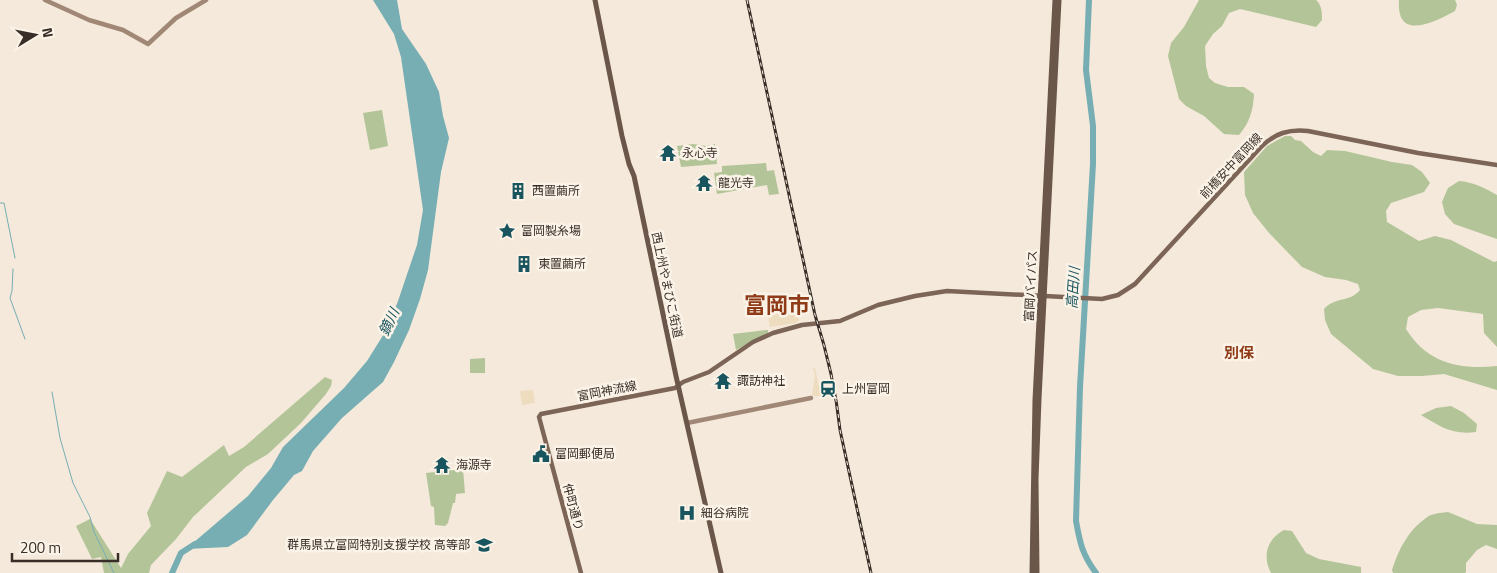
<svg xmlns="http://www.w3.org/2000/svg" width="1497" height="573" font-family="'Titillium Web','Noto Sans JP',sans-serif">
	<rect width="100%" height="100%" fill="#f4e9da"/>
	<!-- green -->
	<path fill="#b3c598" d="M1199 0H1316C1322 5 1322 13 1322 20L1316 27 1240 9 1229 13 1222 26 1213 34 1205 46 1206 66 1209 78 1215 83 1228 87H1244L1254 94C1253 111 1250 122 1239 135L1224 134 1204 116 1186 106 1179 99 1168 56 1171 43 1184 27Z
		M1399 0H1455L1457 5 1455 11C1435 22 1396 42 1399 0Z
		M382 110 388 146 370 150 363 113Z
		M1285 136H1291L1295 140 1301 141 1313 152 1321 156 1327 150 1345 151 1392 162 1412 165 1422 172 1430 183 1424 192 1391 203 1386 211 1387 222 1419 241 1435 236 1451 240 1494 262 1497 261V347L1484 333 1483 314 1438 308 1421 310 1408 317 1406 329C1427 363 1459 370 1497 366V390L1444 374 1422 376H1398L1373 369 1331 334 1325 320 1324 309C1336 296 1349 303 1360 290L1358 284 1346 280 1325 277 1302 267 1269 233 1253 213 1245 195 1244 172 1267 146Z
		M693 144 706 146 715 144 717 164 681 167 677 146Z
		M766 163 767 171 774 170 779 194 769 195 767 185 717 194 714 173 722 172V166Z
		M1459 181C1473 182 1485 188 1497 195V239L1454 224 1445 214 1442 202 1448 188Z
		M766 330H768V333L736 350 733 334Z
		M485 358V373H470V359Z
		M325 377 332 380 331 386 326 394 301 423 268 454 246 467 193 517 176 539 151 565 149 573H104L101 557 92 559 76 526 90 519 121 568 128 554 151 526 147 513 167 471 182 477 224 445 229 456 244 447Z
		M1451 406 1464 413 1477 424 1476 432C1452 435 1441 427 1421 415L1436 408Z
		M463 469 465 493 456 494 455 503H453L448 523 445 526 435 525 434 507 431 506 426 473Z
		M1448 512 1477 524 1497 525V549L1486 545 1477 550 1466 563V572L1465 573H1393L1392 570C1398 551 1408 530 1426 518 1432 513 1441 513 1448 512Z
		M1284 530 1292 531 1306 553 1319 559 1361 567V573H1271C1262 556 1267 539 1284 530Z"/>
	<!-- plaza -->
	<path fill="#eedcbf" d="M776 294 779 307 795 304 799 320 796 323 770 327 764 296Z
		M813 368H815L821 396H813L812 395 815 376Z
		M533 390 535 403 522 405 520 391Z"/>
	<!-- water -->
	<path fill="#76aeb4" d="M373 0H397L402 29 426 64 439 92 443 116 449 138 441 172 428 270 420 299 409 330 394 362 383 382 342 418 313 451 302 471 294 475 273 500 247 535 228 547 186 549 248 496 271 468 283 447 344 388 367 361 387 329 398 301 417 245 423 210 401 57 394 34Z"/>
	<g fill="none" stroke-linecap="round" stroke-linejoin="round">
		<!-- stream -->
		<path stroke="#76aeb4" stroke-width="1" d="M0 203H4L15 258
			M13 269 12 291 10 298 25 339
			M52 392 60 438 73 483 90 517 94 532 114 573"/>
		<!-- river -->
		<path stroke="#76aeb4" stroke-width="6" d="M1089 0 1086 70 1093 126V164L1080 387 1076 521C1080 543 1082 554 1096 573
			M172 573 181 553 195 544"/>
		<!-- secondary -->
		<path stroke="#a18876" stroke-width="4.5" d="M45 0 89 20 123 30 148 44 176 18 206 0
			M687 423 811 398"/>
		<!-- primary -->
		<path stroke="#7c6556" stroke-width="4.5" d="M581 573 539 417 541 414 675 388 683 382 709 372 753 342 773 333 802 325 840 321 878 305 915 296 947 291 1102 299 1118 295 1135 284 1261 147C1275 133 1289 129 1308 131L1418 153 1497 165"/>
		<!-- trunk -->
		<path stroke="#6b564a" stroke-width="5" d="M595 0 622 136 629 164 634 176 676 376 721 573
			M1032 573 1035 400 1055 0
			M1037 573 1036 479 1039 399 1059 0"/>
		<!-- rail casing -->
		<g stroke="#382d27" stroke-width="3">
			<path id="rail" d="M747 0 815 315C827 352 836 391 840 430L871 573"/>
		</g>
		<!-- rail -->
		<use href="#rail" stroke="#fbf3e7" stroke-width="1" stroke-dasharray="4" stroke-linecap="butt"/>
	</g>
	<!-- icons -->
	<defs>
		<g id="temple-bare" transform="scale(1.35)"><path d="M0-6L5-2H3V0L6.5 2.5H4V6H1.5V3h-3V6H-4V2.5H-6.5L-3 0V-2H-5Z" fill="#18555e" stroke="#fbf3e7" stroke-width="2.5" paint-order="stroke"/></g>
		<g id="building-bare" transform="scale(1.35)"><path d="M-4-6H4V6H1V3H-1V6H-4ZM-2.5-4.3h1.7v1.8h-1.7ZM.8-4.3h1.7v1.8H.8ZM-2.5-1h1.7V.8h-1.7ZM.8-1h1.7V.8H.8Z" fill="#18555e" stroke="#fbf3e7" stroke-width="2.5" paint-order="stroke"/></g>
		<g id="sight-bare" transform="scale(1.35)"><path d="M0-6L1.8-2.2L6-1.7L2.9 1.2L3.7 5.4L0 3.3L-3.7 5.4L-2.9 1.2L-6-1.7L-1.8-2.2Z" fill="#18555e" stroke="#fbf3e7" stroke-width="2.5" paint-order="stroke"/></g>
		<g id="station-bare" transform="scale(1.35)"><path d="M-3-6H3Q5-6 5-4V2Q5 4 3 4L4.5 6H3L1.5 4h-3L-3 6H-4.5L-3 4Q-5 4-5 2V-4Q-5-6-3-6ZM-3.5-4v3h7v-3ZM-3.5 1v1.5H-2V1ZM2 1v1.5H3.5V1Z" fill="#18555e" stroke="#fbf3e7" stroke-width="2.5" paint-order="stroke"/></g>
		<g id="civic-bare" transform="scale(1.35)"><path d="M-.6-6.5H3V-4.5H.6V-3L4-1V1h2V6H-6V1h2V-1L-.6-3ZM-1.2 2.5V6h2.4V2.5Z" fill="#18555e" stroke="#fbf3e7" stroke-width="2.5" paint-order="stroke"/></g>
		<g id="hospital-bare" transform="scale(1.35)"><path d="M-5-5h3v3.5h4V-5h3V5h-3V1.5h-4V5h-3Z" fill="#18555e" stroke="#fbf3e7" stroke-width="2.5" paint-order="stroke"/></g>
		<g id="school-bare" transform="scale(1.35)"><path d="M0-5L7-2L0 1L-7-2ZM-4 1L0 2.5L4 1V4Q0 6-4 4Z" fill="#18555e" stroke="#fbf3e7" stroke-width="2.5" paint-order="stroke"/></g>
	</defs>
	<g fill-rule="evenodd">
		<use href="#temple-bare" x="668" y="153"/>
		<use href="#temple-bare" x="704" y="183"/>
		<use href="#building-bare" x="518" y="191"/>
		<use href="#sight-bare" x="507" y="231"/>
		<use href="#building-bare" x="524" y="264"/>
		<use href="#temple-bare" x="723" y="381"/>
		<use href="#station-bare" x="828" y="389"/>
		<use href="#civic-bare" x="541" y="454"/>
		<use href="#temple-bare" x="442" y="465"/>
		<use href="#hospital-bare" x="687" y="513"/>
		<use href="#school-bare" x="484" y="545"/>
	</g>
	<g text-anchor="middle" stroke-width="5" stroke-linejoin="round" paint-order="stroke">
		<!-- poi labels -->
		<g font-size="12" fill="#382d27" stroke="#fbf3e7" text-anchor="start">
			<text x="682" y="157">永心寺</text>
			<text x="718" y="187">龍光寺</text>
			<text x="532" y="195">西置繭所</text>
			<text x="521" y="235">富岡製糸場</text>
			<text x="538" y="268">東置繭所</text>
			<text x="737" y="385">諏訪神社</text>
			<text x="842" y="393">上州富岡</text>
			<text x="555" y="458">富岡郵便局</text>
			<text x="456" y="469">海源寺</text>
			<text x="701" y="517">細谷病院</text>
			<text x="470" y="549" text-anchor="end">群馬県立富岡特別支援学校 高等部</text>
		</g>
		<!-- street labels -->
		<g font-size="12" fill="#382d27" stroke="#fbf3e7">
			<text transform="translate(1231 166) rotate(-47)" y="4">前橋安中富岡線</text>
			<text transform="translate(667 285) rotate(78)" y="4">西上州やまびこ街道</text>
			<text transform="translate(1031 286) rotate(-87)" y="4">富岡バイパス</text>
			<text transform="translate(607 391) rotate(-11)" y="4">富岡神流線</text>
			<text transform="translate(573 507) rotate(75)" y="4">仲町通り</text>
		</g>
		<!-- water labels -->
		<g font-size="14" font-style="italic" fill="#18555e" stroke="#fbf3e7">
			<text transform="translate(1073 288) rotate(-86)" y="5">高田川</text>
			<text transform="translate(389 322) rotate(-65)" y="5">鏑川</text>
		</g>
		<!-- quarter labels -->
		<g font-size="15" font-weight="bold" fill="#8f3b18" stroke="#fbf3e7">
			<text x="1239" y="358">別保</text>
		</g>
		<!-- town labels -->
		<g font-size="22" font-weight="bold" fill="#8f3b18" stroke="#fbf3e7">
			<text x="777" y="313">富岡市</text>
		</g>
	</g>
	<!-- north arrow -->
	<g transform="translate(35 35) rotate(80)" stroke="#fbf3e7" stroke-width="4" paint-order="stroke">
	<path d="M0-4L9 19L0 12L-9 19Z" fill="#382d27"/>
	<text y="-8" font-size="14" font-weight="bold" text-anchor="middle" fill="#382d27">N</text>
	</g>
	<!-- scale -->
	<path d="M12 553v8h106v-8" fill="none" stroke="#382d27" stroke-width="2.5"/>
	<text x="20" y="553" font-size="15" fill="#382d27" stroke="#fbf3e7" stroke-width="4" paint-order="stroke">200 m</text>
</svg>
